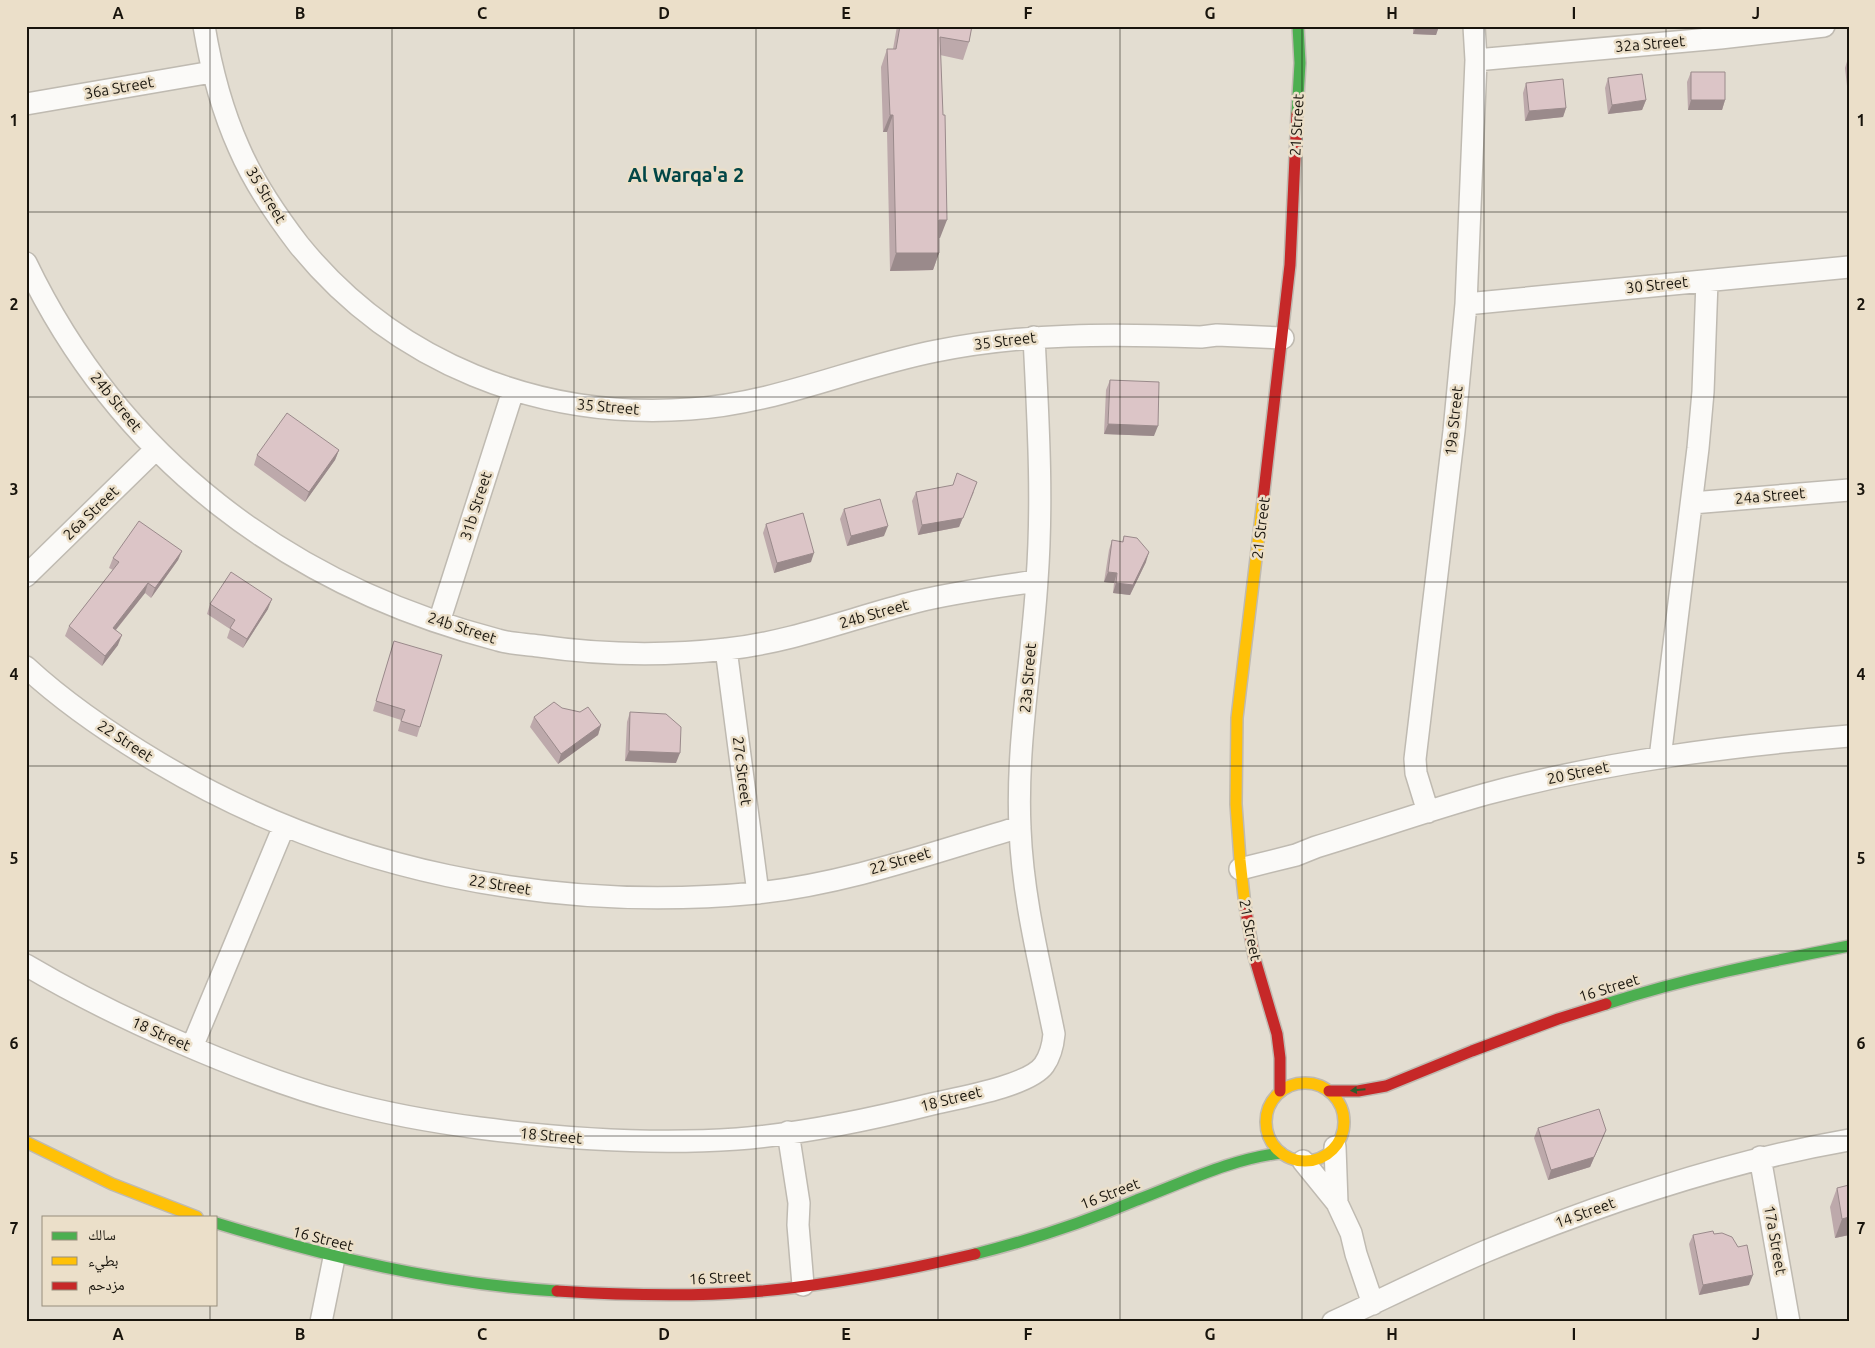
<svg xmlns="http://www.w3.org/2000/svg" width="1875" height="1348" font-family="Ubuntu,'Noto Naskh Arabic',sans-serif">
	<rect width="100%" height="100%" fill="#e3ddd1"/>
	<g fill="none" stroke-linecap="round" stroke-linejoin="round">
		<!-- street casing -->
		<g stroke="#bfbab1" stroke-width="24">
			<path id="street" d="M204 26C211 68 221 108 239 148 254 183 276 215 299 245 395 363 539 420 690 409 775 404 854 367 936 351 1024 333 1112 334 1201 337L1217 335 1283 338
				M1476 60 1720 38 1824 26
				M26 104 212 72
				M26 263C120 459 289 586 498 640 511 644 525 644 539 646 601 655 665 656 727 649 792 642 852 618 915 602 956 592 996 587 1037 581
				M1466 304 1849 267
				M1692 503 1849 490
				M26 576 155 450
				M439 622 513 391
				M726 649 758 893
				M26 667C66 704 112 735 159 763 339 870 549 913 757 893 846 884 934 852 1020 827
				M1660 758 1698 448 1703 392 1707 281
				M1428 812 1416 773 1415 759 1454 431 1466 304 1476 60 1474 26
				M1240 869 1296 855 1316 847C1372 830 1429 810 1486 794 1605 762 1726 746 1849 736
				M26 965C75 994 126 1019 179 1042 232 1065 287 1087 344 1102 388 1114 434 1122 479 1128 564 1139 650 1145 737 1139 802 1134 868 1120 932 1104 958 1098 1029 1086 1044 1065 1051 1055 1053 1045 1054 1034 1040 964 1023 901 1020 829 1016 745 1032 662 1037 580 1043 499 1038 418 1034 337
				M192 1047 284 826
				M788 1132 799 1203 798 1225 803 1285
				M1335 1147 1337 1203
				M1760 1157 1789 1322
				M1303 1161 1337 1203 1351 1233 1356 1254 1373 1304
				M321 1322 334 1258
				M1333 1322C1383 1299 1433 1274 1484 1252 1602 1203 1723 1162 1849 1140"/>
		</g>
		<!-- fast casing -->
		<g stroke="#bfbab1" stroke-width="14">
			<path id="fast" d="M1297 114 1300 63 1298 26
				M1606 1004C1686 978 1767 962 1849 946
				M216 1223C327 1257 440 1284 557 1291
				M975 1254C1031 1240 1085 1222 1137 1200 1185 1182 1230 1159 1281 1153"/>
		</g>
		<!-- slow casing -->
		<g stroke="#bfbab1" stroke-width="14">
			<path id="slow" d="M1245 906 1240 860 1236 804 1237 718 1263 500
				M1266 1122a39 39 0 1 1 78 0a39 39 0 1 1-78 0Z
				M26 1142 112 1184 197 1217"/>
		</g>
		<!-- jam casing -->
		<g stroke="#bfbab1" stroke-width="14">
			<path id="jam" d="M1263 500 1290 265 1297 114
				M1245 906 1254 956 1277 1034 1280 1058V1091
				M1329 1091H1358L1386 1086 1472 1051 1558 1019 1606 1004
				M557 1291C621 1295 686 1297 751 1292 826 1286 902 1271 975 1254"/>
		</g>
		<!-- street -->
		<use href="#street" stroke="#fbfaf8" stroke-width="21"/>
		<!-- fast -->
		<use href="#fast" stroke="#4caf50" stroke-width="11"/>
		<!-- slow -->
		<use href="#slow" stroke="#ffc107" stroke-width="11"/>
		<!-- jam -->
		<use href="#jam" stroke="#c62828" stroke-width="11"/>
	</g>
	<!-- wall -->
	<path fill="#bda9ab" d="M897 26H972L969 42 963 60 940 55V238H939V253L933 270 890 271 887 132H883L881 67 887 49H893Z
		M1413 26H1439L1436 35 1413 34Z
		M1848 58 1849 95H1848L1845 68Z
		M1691 72 1725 100 1722 110H1688L1687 82Z
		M1608 78 1646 100 1642 110 1608 114 1605 88Z
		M1526 83 1566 108 1563 117 1525 121 1523 93Z
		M1110 380 1154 436 1104 434 1106 390Z
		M339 450 335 460 305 502 254 465 257 455Z
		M916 492H974L959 527 918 535 912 501Z
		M844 509 884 536 847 546 840 519Z
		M766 524 811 562 774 573 763 533Z
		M1124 536 1146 562 1130 595 1113 593 1114 583 1104 582 1109 550 1112 540 1122 542Z
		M182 551 178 560 151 598 145 593 116 630 118 645 102 666 65 636 69 626 113 570 109 568 113 558Z
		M210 604 268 609 243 648 227 638 230 629 207 614Z
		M394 641 420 727 417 737 398 731 401 720 373 711Z
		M630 712 676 763 625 761 627 722Z
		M534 717 601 725 598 735 558 764 530 727Z
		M1538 1128 1606 1130 1590 1167 1548 1180 1534 1138Z
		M1837 1188 1849 1235 1835 1238 1830 1207Z
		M1714 1234 1749 1285 1699 1295 1689 1244 1693 1235Z"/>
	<!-- shaded-wall -->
	<path fill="#9a8a8b" d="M1416 26H1439L1436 35 1413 34Z
		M1646 100 1642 110 1608 114 1612 105Z
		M1691 100H1725L1722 110H1688Z
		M1566 108 1563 117 1525 121 1529 111Z
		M890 115H893L887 132H883Z
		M939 220H947L940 238H932Z
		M896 253H939L933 270 890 271Z
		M1108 424 1158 426 1154 436 1104 434Z
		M339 450 335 460 305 502 309 492Z
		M977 482 959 527 918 535 922 525Z
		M888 526 884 536 847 546 851 536Z
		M182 551 178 560 151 598 155 588Z
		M1149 552 1146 562 1130 595 1113 593 1116 583Z
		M814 553 811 562 774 573 777 563Z
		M1108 572 1117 573 1114 583 1104 582Z
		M148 583 145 593 110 637 113 628Z
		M272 599 268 609 243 648 247 639Z
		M122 635 118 645 102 666 105 656Z
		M601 725 598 735 558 764 561 754Z
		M629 751 680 753 676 763 625 761Z
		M1606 1130 1590 1167 1548 1180 1551 1170Z
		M1849 1217V1235L1835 1238 1842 1219Z
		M1753 1275 1749 1285 1699 1295 1703 1285Z"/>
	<!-- building -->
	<path fill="#dcc5c7" stroke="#9a8a8b" d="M900 26H972L969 42 940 37 943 115H945L947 220H939V253H896L893 115H890L887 49H896Z
		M1691 72H1725V100H1691Z
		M1642 74 1646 100 1612 105 1608 78Z
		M1563 79 1566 108 1529 111 1526 83Z
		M1110 380 1159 382 1158 426 1108 424Z
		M287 413 339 450 309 492 257 455Z
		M957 473 977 482 963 518 922 525 916 492 953 485Z
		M880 499 888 526 851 536 844 509Z
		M803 513 814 553 777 563 766 524Z
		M139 521 182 551 155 588 148 583 113 628 122 635 105 656 69 626 119 562 113 558Z
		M1124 536 1137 538 1149 552 1133 585 1116 583 1117 573 1108 572 1112 540 1123 542Z
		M231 572 272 599 247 639 230 628 235 620 210 604Z
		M394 641 442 655 420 727 401 721 405 710 376 701Z
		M554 702 562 708 580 712 588 707 601 725 561 754 534 717Z
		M630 712 666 714 681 727 680 753 629 751Z
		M1599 1109 1606 1130 1594 1157 1551 1170 1538 1128Z
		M1849 1185V1217L1842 1219 1837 1188Z
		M1713 1231 1714 1234 1722 1233 1732 1237 1738 1247 1747 1245 1753 1275 1703 1285 1693 1235Z"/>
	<!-- one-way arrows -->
	<defs><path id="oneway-solid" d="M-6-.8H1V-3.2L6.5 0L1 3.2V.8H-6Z" transform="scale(1.25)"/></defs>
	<use fill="#2f5a2b" href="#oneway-solid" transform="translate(1358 1090) rotate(175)"/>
	<!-- grid -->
	<path fill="none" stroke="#18140c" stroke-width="1" stroke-opacity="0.55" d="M210 26V1217M392 26V1322M574 26V1322M756 26V1322M938 26V1322M1120 26V1322M1302 26V1322M1484 26V1322M1666 26V1322M26 212H1849M26 397H1849M26 582H1849M26 766H1849M26 951H1849M26 1136H1849M210 1304V1322"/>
	<g text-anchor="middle" stroke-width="5" stroke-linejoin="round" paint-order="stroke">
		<!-- street labels -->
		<g font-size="15" fill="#18140c" stroke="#ebdfc9">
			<text transform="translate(1650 44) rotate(-5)" y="5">32a Street</text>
			<text transform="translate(119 88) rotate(-10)" y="5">36a Street</text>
			<text transform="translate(1297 125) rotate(-87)" y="5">21 Street</text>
			<text transform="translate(266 195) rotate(59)" y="5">35 Street</text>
			<text transform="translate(1657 285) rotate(-6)" y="5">30 Street</text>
			<text transform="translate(1005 341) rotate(-7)" y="5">35 Street</text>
			<text transform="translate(116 402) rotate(51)" y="5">24b Street</text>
			<text transform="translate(608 407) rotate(5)" y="5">35 Street</text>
			<text transform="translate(1454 421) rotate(-84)" y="5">19a Street</text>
			<text transform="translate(1770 496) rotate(-5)" y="5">24a Street</text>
			<text transform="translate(476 506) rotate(-72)" y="5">31b Street</text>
			<text transform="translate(91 513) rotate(-44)" y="5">26a Street</text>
			<text transform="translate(1261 528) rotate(-83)" y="5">21 Street</text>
			<text transform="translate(874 614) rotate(-16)" y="5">24b Street</text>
			<text transform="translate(462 628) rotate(18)" y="5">24b Street</text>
			<text transform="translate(1028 678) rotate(-85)" y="5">23a Street</text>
			<text transform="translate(125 741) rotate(33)" y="5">22 Street</text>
			<text transform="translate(742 771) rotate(83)" y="5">27c Street</text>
			<text transform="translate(1578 773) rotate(-12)" y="5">20 Street</text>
			<text transform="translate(900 861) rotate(-16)" y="5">22 Street</text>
			<text transform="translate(500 885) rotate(9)" y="5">22 Street</text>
			<text transform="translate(1250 930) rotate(79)" y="5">21 Street</text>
			<text transform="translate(1609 988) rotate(-17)" y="5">16 Street</text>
			<text transform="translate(161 1034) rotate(24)" y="5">18 Street</text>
			<text transform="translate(951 1099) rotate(-14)" y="5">18 Street</text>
			<text transform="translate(551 1136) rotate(5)" y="5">18 Street</text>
			<text transform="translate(1110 1194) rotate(-21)" y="5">16 Street</text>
			<text transform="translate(1585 1213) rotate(-20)" y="5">14 Street</text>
			<text transform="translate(323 1239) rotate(14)" y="5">16 Street</text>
			<text transform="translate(1775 1240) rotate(80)" y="5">17a Street</text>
			<text transform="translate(720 1278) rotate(-3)" y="5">16 Street</text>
		</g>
		<!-- district labels -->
		<g font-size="20" font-weight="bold" fill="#024646" stroke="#ebdfc9">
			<text x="686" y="182">Al Warqa'a 2</text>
		</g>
	</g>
	<!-- border -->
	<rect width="1875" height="1348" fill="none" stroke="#ebdfc9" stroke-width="55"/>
	<!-- legend -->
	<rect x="42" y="1216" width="175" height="90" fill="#ebdfc9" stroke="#978e7d"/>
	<rect x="52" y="1232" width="25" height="8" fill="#4caf50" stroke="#978e7d"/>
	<text x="88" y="1240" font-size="15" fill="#18140c">سالك</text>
	<rect x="52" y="1257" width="25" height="8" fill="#ffc107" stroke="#978e7d"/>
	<text x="88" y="1266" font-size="15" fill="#18140c">بطيء</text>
	<rect x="52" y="1282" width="25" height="8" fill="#c62828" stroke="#978e7d"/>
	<text x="88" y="1290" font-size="15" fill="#18140c">مزدحم</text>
	<rect x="28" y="28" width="1820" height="1292" fill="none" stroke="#18140c" stroke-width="2"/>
	<g font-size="16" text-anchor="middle" font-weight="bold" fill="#18140c">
		<text x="118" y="19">A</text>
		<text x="300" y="19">B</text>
		<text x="482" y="19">C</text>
		<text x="664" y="19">D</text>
		<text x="846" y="19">E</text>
		<text x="1028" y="19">F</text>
		<text x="1210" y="19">G</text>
		<text x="1392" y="19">H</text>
		<text x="1574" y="19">I</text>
		<text x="1756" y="19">J</text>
		<text x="14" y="126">1</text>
		<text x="1861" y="126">1</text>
		<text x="14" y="310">2</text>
		<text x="1861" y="310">2</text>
		<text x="14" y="495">3</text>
		<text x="1861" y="495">3</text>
		<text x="14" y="680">4</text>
		<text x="1861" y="680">4</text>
		<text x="14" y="864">5</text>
		<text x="1861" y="864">5</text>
		<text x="14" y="1049">6</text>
		<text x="1861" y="1049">6</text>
		<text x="14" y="1234">7</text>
		<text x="1861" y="1234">7</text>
		<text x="118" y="1340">A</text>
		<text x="300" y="1340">B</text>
		<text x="482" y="1340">C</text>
		<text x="664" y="1340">D</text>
		<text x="846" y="1340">E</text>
		<text x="1028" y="1340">F</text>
		<text x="1210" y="1340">G</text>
		<text x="1392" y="1340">H</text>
		<text x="1574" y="1340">I</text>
		<text x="1756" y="1340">J</text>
	</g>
</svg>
